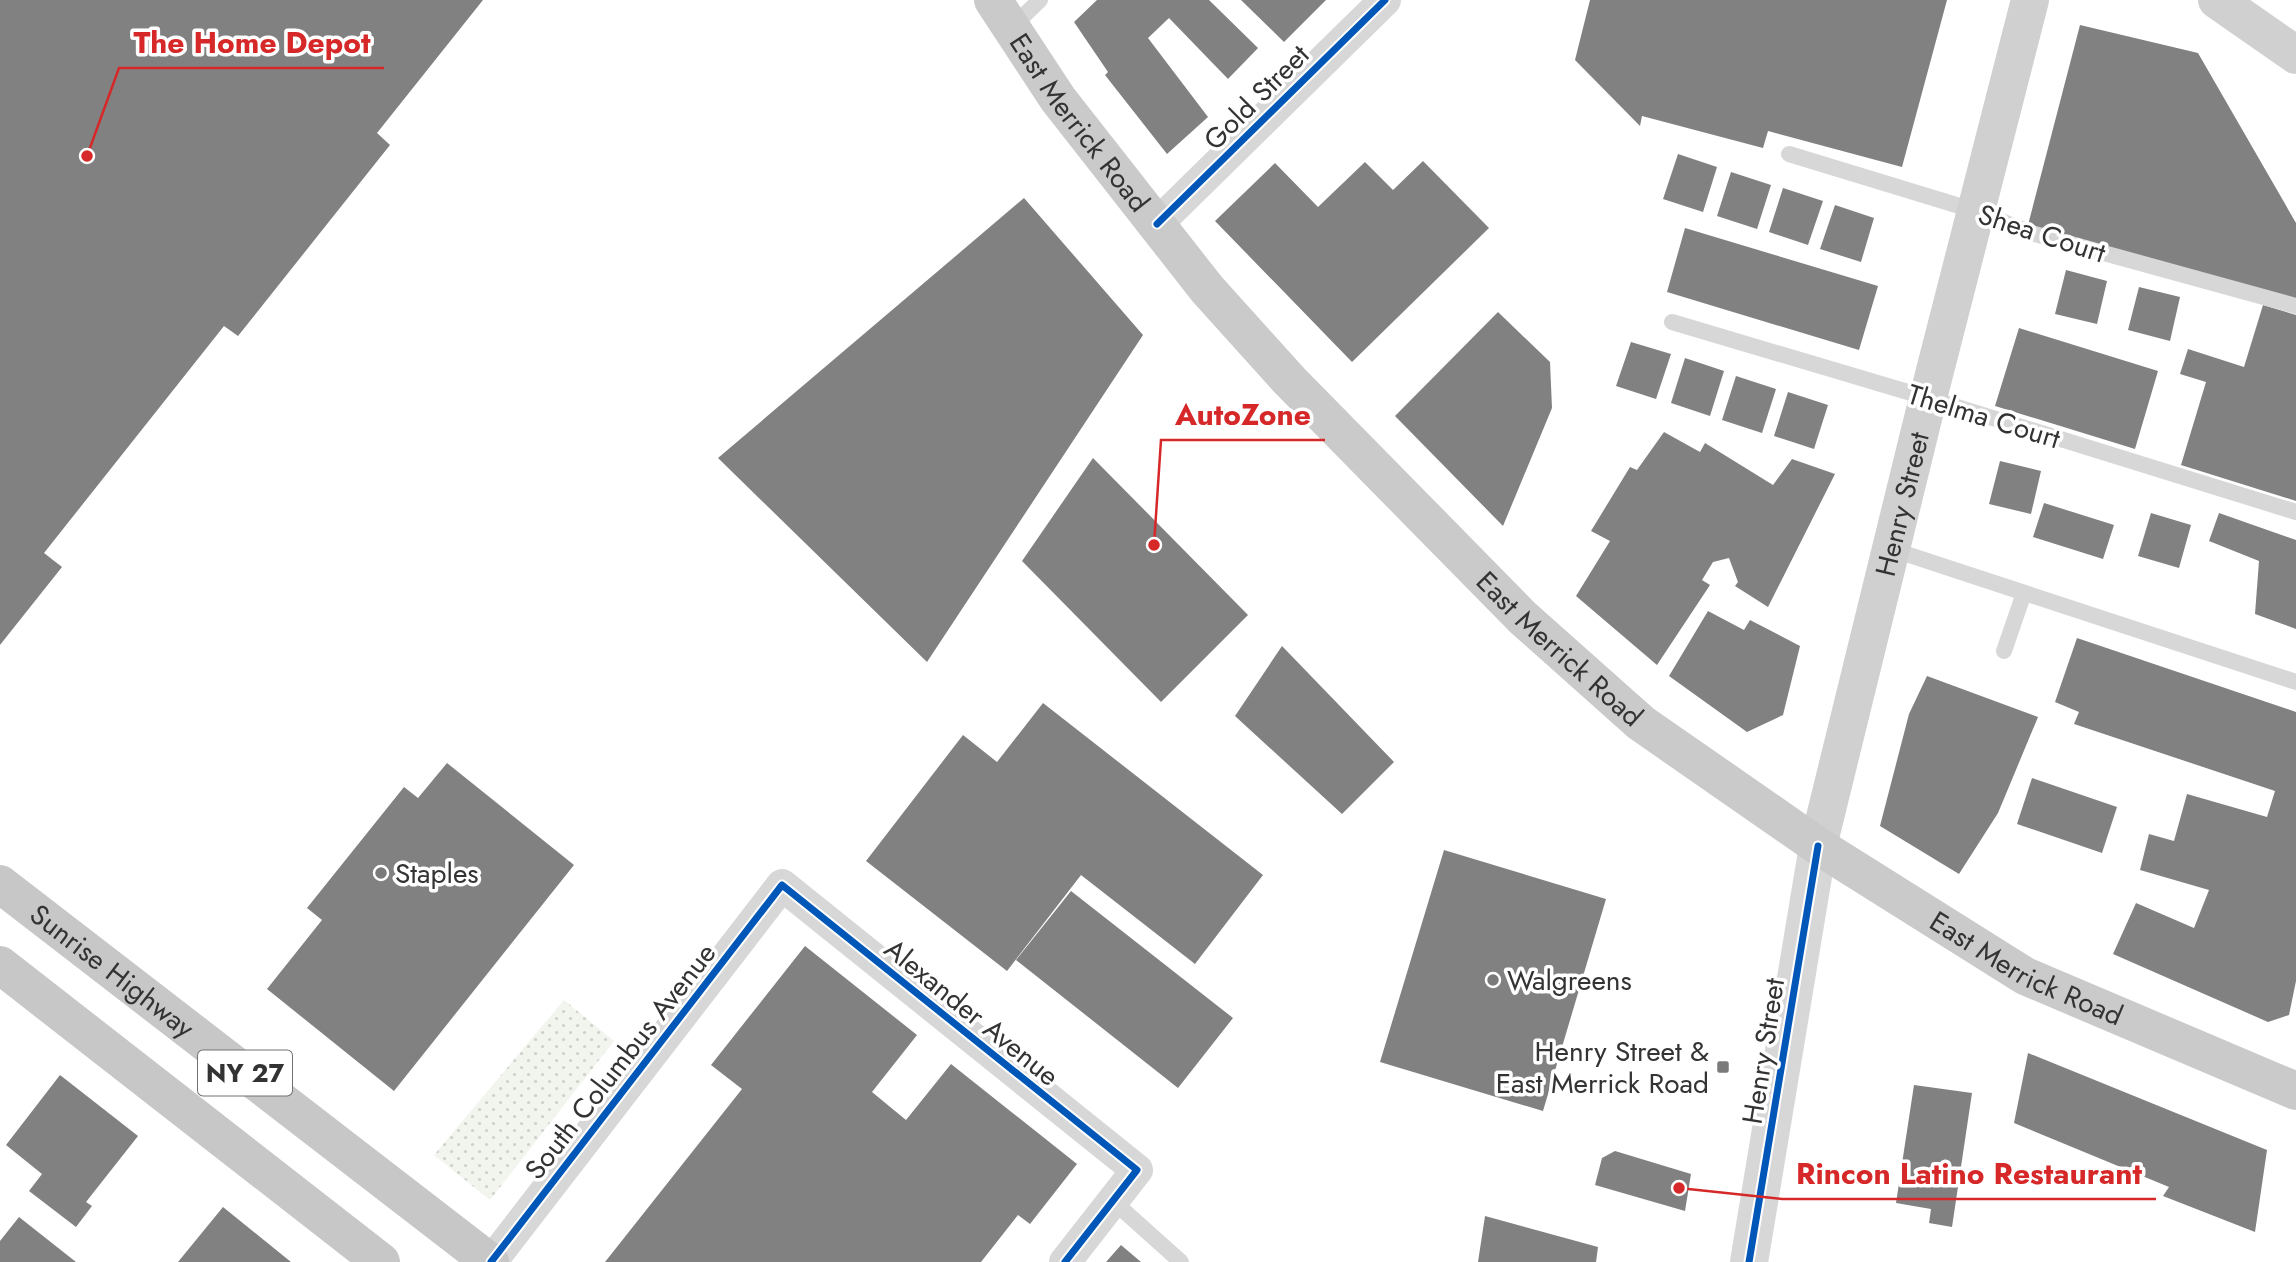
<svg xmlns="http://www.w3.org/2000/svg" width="2296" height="1262" font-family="Jost,sans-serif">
	<defs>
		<pattern id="grass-dots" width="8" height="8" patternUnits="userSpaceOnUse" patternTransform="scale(1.75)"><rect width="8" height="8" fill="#f1f5ed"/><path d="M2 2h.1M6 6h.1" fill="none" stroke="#cfd2cc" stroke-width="1.8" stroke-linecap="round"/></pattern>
	</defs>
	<rect width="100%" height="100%" fill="#fff"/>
	<!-- grass -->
	<path fill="url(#grass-dots)" d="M564 1000 614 1041 490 1200 434 1155Z"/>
	<!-- building -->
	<path fill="#818181" d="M0 0H483L377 133 390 145 238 336 224 326 44 553 62 567 0 645Z
		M1097 0H1209L1258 48 1228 79 1169 18 1148 38 1208 117 1167 154 1105 75 1108 72 1074 22Z
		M1241 0H1326L1284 42Z
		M1590 0H1947L1902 167 1768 131 1763 148 1642 116 1640 126 1575 60Z
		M2080 25 2198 53 2296 223V300L2028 225Z
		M1678 154 1717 167 1703 212 1663 199Z
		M1423 161 1489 228 1352 362 1215 221 1275 163 1318 207 1365 162 1393 190Z
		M1731 172 1771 185 1757 229 1717 216Z
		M1783 188 1823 201 1808 245 1769 232Z
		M1024 198 1143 335 927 662 718 458Z
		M1835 205 1874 218 1861 262 1820 249Z
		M1685 228 1878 286 1859 350 1667 292Z
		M2066 270 2107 281 2097 324 2055 314Z
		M2139 287 2180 297 2170 341 2128 330Z
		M2263 305 2296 315V501L2181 465 2206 382 2180 374 2188 349 2244 367Z
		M1498 312 1550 362 1552 408 1503 526 1395 416Z
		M2019 328 2158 371 2135 449 1995 406Z
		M1631 342 1671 354 1656 399 1616 386Z
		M1685 358 1724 371 1710 416 1671 403Z
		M1736 376 1776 389 1762 433 1722 420Z
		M1788 392 1828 405 1814 449 1774 436Z
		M1664 432 1700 452 1705 443 1773 485 1792 459 1835 474 1768 607 1735 586 1738 582 1729 558 1713 562 1702 580 1710 585 1657 665 1576 596 1610 541 1591 531 1630 467 1637 470Z
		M1093 458 1248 615 1161 702 1022 561Z
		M2000 461 2041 471 2031 514 1989 504Z
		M2044 503 2114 525 2103 559 2033 537Z
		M2151 513 2191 525 2179 568 2138 556Z
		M2219 513 2296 540V629L2255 614 2259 561 2209 541Z
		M1708 611 1744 630 1750 620 1800 646 1783 715 1747 732 1669 676Z
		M2077 638 2296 712V981L2289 1015 2268 1022 2113 954 2136 903 2194 928 2209 890 2140 870 2149 834 2174 841 2187 794 2267 817 2275 791 2074 724 2079 712 2055 702Z
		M1282 646 1394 762 1342 814 1235 716Z
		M1927 676 2038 717 1998 813 1959 874 1880 826 1909 714Z
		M1043 703 1263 875 1195 964 1081 875 1007 971 866 861 963 735 997 762Z
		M447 763 574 865 394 1091 267 989 322 920 307 908 404 787 418 798Z
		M2032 778 2117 807 2102 853 2017 824Z
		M1444 850 1606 899 1543 1111 1380 1062Z
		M1071 891 1233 1018 1178 1088 1016 960Z
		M805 946 917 1035 872 1092 906 1120 951 1064 1077 1164 1030 1224 1018 1215 981 1262H605L742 1089 711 1065Z
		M2028 1053 2267 1150 2255 1232 2163 1196 2169 1187 2014 1123Z
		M60 1075 138 1136 86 1202 92 1206 76 1227 29 1191 42 1174 6 1145Z
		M1914 1085 1972 1093 1952 1227 1929 1223 1931 1209 1896 1203Z
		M1615 1151 1691 1174 1685 1211 1595 1185 1602 1158Z
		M223 1207 291 1262H178Z
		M1485 1216 1598 1247 1596 1262H1478Z
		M19 1217 76 1262H0V1241Z
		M1121 1245 1141 1262H1106Z"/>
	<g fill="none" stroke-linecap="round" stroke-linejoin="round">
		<!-- service -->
		<path stroke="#d7d7d7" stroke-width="16" d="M1011 28 1040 0
			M1789 154 1976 211 2031 233 2296 306
			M1672 322 1928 398 2296 512
			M1891 549 2296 682
			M2004 651 2024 593
			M1113 1201 1181 1262"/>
		<!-- minor -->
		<path stroke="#d7d7d7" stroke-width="32" d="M1157 224 1385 0
			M491 1262 782 885 1137 1170 1065 1262"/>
		<!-- tertiary -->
		<path stroke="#d7d7d7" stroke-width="38" d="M1749 1262 1818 846"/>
		<!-- secondary -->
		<g stroke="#d0d0d0" stroke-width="38">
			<path d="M2217 0 2296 55"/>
			<path id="s1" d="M1818 846 1928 398 2030 0"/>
		</g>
		<!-- primary -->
		<path stroke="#cacaca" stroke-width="38" id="s2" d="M993 0 1058 99 1207 289 1290 381 1523 618 1641 723 1818 846 2025 976 2296 1091"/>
		<!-- trunk -->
		<g stroke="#c7c7c7" stroke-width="38">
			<path id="s3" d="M0 884 490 1262"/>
			<path d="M0 965 381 1262"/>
		</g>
		<!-- cycleway casing -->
		<g stroke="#fff" stroke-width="11">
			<path id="cycleway" d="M1157 224 1385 0
				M491 1262 782 885 1137 1170 1065 1262
				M1749 1262 1818 846"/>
		</g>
		<!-- cycleway -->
		<use href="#cycleway" stroke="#0057b8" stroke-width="7"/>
	</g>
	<!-- markers -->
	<g fill="#7a7a7a" stroke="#fff" stroke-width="2.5">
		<circle cx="381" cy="873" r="7"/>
		<circle cx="1493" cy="980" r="7"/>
		<rect x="1716" y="1060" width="14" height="14" rx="3.5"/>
	</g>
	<g text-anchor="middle" stroke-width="7" stroke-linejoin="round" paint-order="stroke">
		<!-- shield labels -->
		<rect fill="#fff" stroke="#707070" stroke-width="2" x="198" y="1050.5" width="94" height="45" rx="5"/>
		<g font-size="26" font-weight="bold" fill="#333">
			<text x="245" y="1082">NY 27</text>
		</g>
		<!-- street labels -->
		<g font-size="28" fill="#333" stroke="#fff">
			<text transform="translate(1256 97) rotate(-45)" y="10">Gold Street</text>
			<text dy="10" stroke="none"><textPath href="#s2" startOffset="150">East Merrick Road</textPath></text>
			<text transform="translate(2042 233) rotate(18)" y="10">Shea Court</text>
			<text transform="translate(1984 416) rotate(17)" y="10">Thelma Court</text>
			<text dy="10" stroke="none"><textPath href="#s1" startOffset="352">Henry Street</textPath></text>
			<text dy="10" stroke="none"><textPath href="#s2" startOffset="864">East Merrick Road</textPath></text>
			<text dy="10" stroke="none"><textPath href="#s2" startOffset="1432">East Merrick Road</textPath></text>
			<text dy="10" stroke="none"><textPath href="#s3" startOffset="142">Sunrise Highway</textPath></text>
			<text transform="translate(972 1012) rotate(39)" y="10">Alexander Avenue</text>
			<text transform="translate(1763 1051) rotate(-81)" y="10">Henry Street</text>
			<text transform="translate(620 1061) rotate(-52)" y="10">South Columbus Avenue</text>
		</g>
		<!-- poi labels -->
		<g font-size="28" fill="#333" stroke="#fff" text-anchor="start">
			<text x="395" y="883">Staples</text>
			<text x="1507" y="990">Walgreens</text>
			<text x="1709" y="1061" text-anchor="end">Henry Street &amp;<tspan x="1709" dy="32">East Merrick Road</tspan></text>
		</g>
	</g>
	<!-- callouts -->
	<path fill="none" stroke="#d62828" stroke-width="2.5" d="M87 156L119 68H384M1154 545L1161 440H1325M1679 1188L1782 1199H2156"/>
	<g fill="#d62828" stroke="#fff" stroke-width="2.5">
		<circle cx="87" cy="156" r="7"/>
		<circle cx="1154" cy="545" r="7"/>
		<circle cx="1679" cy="1188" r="7"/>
	</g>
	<g font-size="30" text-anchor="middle" font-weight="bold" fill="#d62828" stroke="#fff" stroke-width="7" stroke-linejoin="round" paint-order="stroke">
		<text x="252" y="53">The Home Depot</text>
		<text x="1243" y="425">AutoZone</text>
		<text x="1969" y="1184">Rincon Latino Restaurant</text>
	</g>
</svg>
